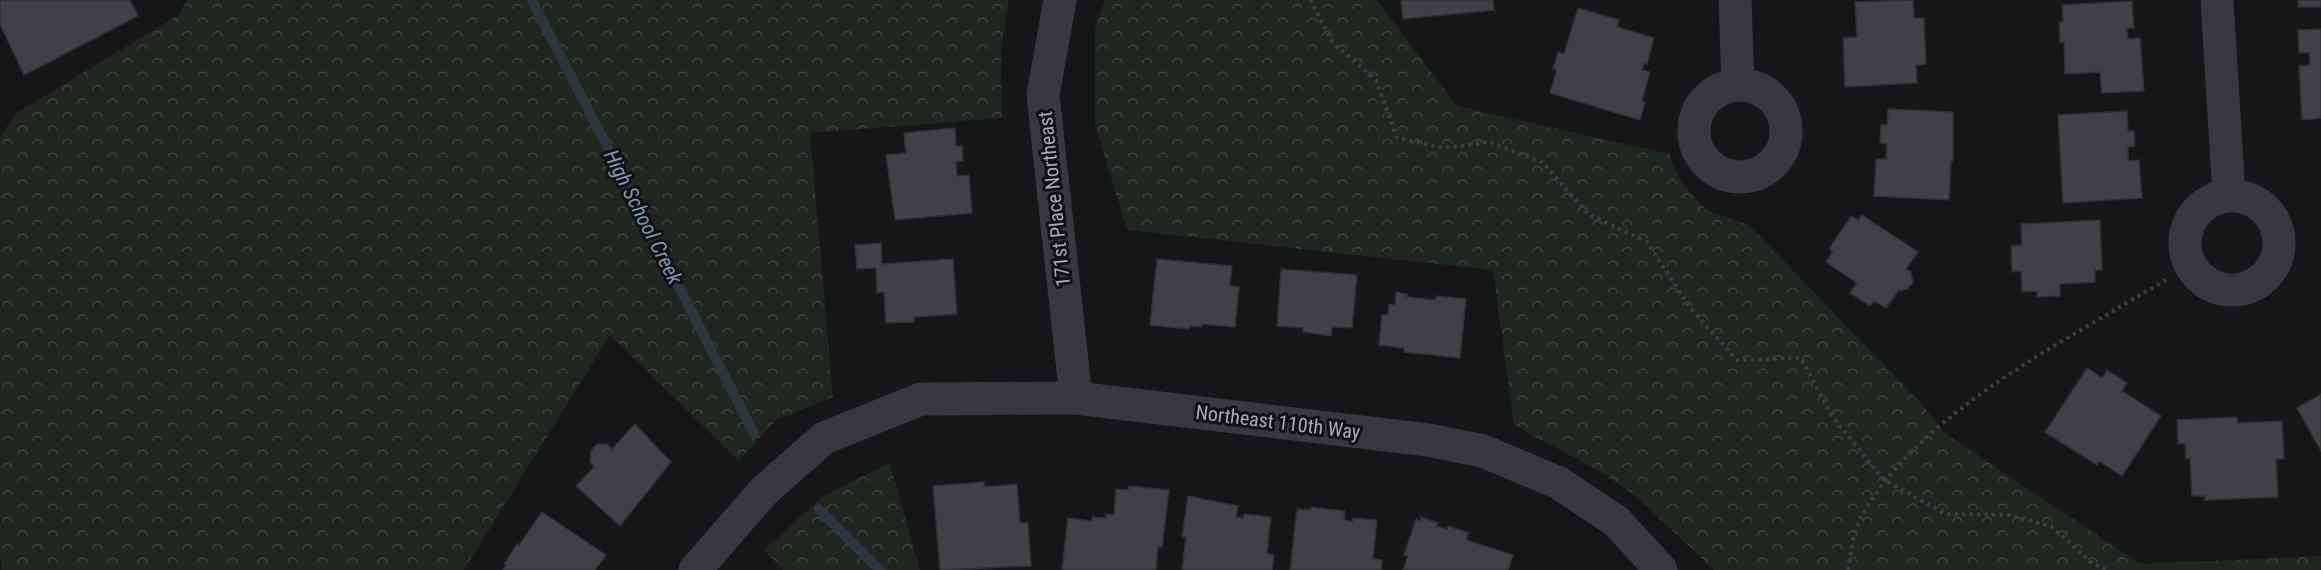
<svg xmlns="http://www.w3.org/2000/svg" width="2321" height="570" font-family="'Roboto Condensed',sans-serif">
	<defs>
		<pattern id="forest-crowns" width="20" height="18" patternUnits="userSpaceOnUse" patternTransform="scale(1.5)"><rect width="20" height="18" fill="#1e261f"/><path d="M2 6a3 3 0 1 1 6 0M12 15a3 3 0 1 1 6 0" fill="none" stroke="#3c433d"/></pattern>
	</defs>
	<rect width="100%" height="100%" fill="#161618"/>
	<!-- forest -->
	<path fill="url(#forest-crowns)" d="M187 0H1009L1001 50 1002 118 810 133 833 397 776 420 739 461 610 335 464 570H2L0 555V137L15 114 180 14Z
		M1105 0H1377L1457 106 1669 154 1681 182 1706 210 1749 225 1919 401 1946 434 2141 564 2321 556V570H1714L1637 497 1604 474 1514 425 1493 270 1127 230 1095 125V29Z
		M890 463 920 570H783L764 550 823 496Z"/>
	<g fill="none" stroke-linecap="round" stroke-linejoin="round">
		<!-- stream -->
		<path stroke="#2c353c" stroke-width="10" d="M532 0 754 433
			M819 509 880 570"/>
	</g>
	<!-- building -->
	<path fill="#404145" stroke="#303034" stroke-width="1.5" d="M0 0H130L138 16 24 75 0 24Z
		M1401 0H1493L1494 10 1403 19Z
		M1913 0 1914 18H1924L1926 64 1916 65 1917 83 1845 87 1843 38 1857 37 1855 2Z
		M2298 0H2321V7H2298Z
		M2132 1 2134 28H2127L2128 39 2140 38 2144 91 2102 93 2100 72 2065 74 2064 42H2060L2059 22H2063L2062 5Z
		M1578 8 1619 20 1617 27 1654 38 1647 64 1644 63 1642 70 1650 72 1642 101 1645 102 1640 120 1550 93 1557 70 1553 69 1558 52 1564 54Z
		M2321 29V118L2302 120 2299 66 2310 65 2309 52 2299 53 2298 30Z
		M1888 109 1953 112V161H1951L1949 200 1874 196 1876 159H1886L1887 144 1880 143 1881 125H1887Z
		M2127 111 2128 131H2134L2135 146 2128 147V161L2139 160 2142 198 2063 203 2058 115Z
		M955 128 956 146H962L963 161 956 162 957 176 969 175 972 213 895 220 886 155 906 153 904 133Z
		M1862 215 1918 252 1906 269 1911 272 1913 282 1907 289 1898 291 1886 308 1874 301 1870 306 1850 293 1857 283 1826 262 1833 251 1829 249 1851 216 1858 220Z
		M2100 220 2102 270H2095V282L2060 284V296L2037 297V291L2022 292 2021 271 2012 272 2011 246 2022 245 2021 224Z
		M881 243 882 264 953 259 957 314 914 317V322L886 323 884 292 877 293 876 268 857 269 855 245Z
		M1157 259 1232 266 1230 286 1239 287 1235 327 1202 324V327L1190 326 1189 329 1150 325Z
		M1281 269 1357 275 1352 328 1332 327 1331 336 1303 332V328L1277 326Z
		M1396 292 1408 294 1407 297 1436 300V296L1466 299 1460 358 1404 352V348L1379 345 1382 315H1388L1389 304 1395 305Z
		M2087 368 2102 378 2107 370 2127 383 2122 391 2161 416 2122 476 2099 461 2097 465 2045 432Z
		M2321 394V451L2297 408Z
		M2237 417V423L2282 421 2284 459H2276L2278 497 2205 500V496H2192L2190 458 2186 459 2185 443 2178 444 2177 420Z
		M635 424 671 462 620 526 576 486 594 467 590 462 591 451 597 444H607L612 449Z
		M984 482V487L1017 484 1020 523H1028L1031 566 940 570 933 486Z
		M1129 486 1169 490 1162 547H1158L1156 570H1062L1068 518 1092 521V517L1106 518V514L1114 515 1116 489 1128 490Z
		M1188 496 1238 506 1236 517 1243 518 1244 514 1271 517 1267 553 1274 555 1272 570H1182L1186 537H1182Z
		M1311 507 1345 511 1344 520 1352 522 1353 518 1377 520 1373 559 1382 560 1381 570H1290L1297 509 1311 510Z
		M542 512 606 555 595 570H503L506 565 504 564 517 544 519 545Z
		M1421 517 1438 523 1436 526 1447 529 1448 526 1469 533 1466 540 1513 555 1508 570H1403L1408 556 1404 555 1416 519 1420 521Z"/>
	<g fill="none" stroke-linecap="round" stroke-linejoin="round">
		<!-- path -->
		<path stroke="#3d3f44" stroke-width="4" stroke-dasharray="3 4.5" stroke-linecap="butt" d="M1310 0 1333 43 1376 80 1397 138 1443 148 1490 142 1542 162 1588 214 1647 242 1691 309 1737 360 1801 358 1832 416 1884 480 1946 514 2010 515 2052 527 2093 564 2107 570
			M1848 570C1851 555 1852 535 1859 521 1915 414 2066 341 2167 279"/>
		<!-- minor -->
		<path stroke="#37383d" stroke-width="33" d="M1060 0 1043 95 1076 398
			M1735 0 1738 84
			M2217 0 2229 196
			M1694 131a46 46 0 1 1 92 0a46 46 0 1 1-92 0Z
			M2185 243a47 47 0 1 1 94 0a47 47 0 1 1-94 0Z
			M695 570 764 491 824 438 921 399 1076 398 1428 440 1483 451 1559 483 1616 521 1661 570"/>
	</g>
	<g text-anchor="middle" stroke-width="6" stroke-linejoin="round" paint-order="stroke">
		<!-- street labels -->
		<g font-size="20" fill="#a8adb8" stroke="#111113">
			<text transform="translate(1054 199) rotate(-96)" y="7">171st Place Northeast</text>
			<text transform="translate(1278 422) rotate(7)" y="7">Northeast 110th Way</text>
		</g>
		<!-- water labels -->
		<g font-size="21" font-style="italic" fill="#7f9bb3" stroke="#111113">
			<text transform="translate(643 217) rotate(63)" y="7">High School Creek</text>
		</g>
	</g>
</svg>
